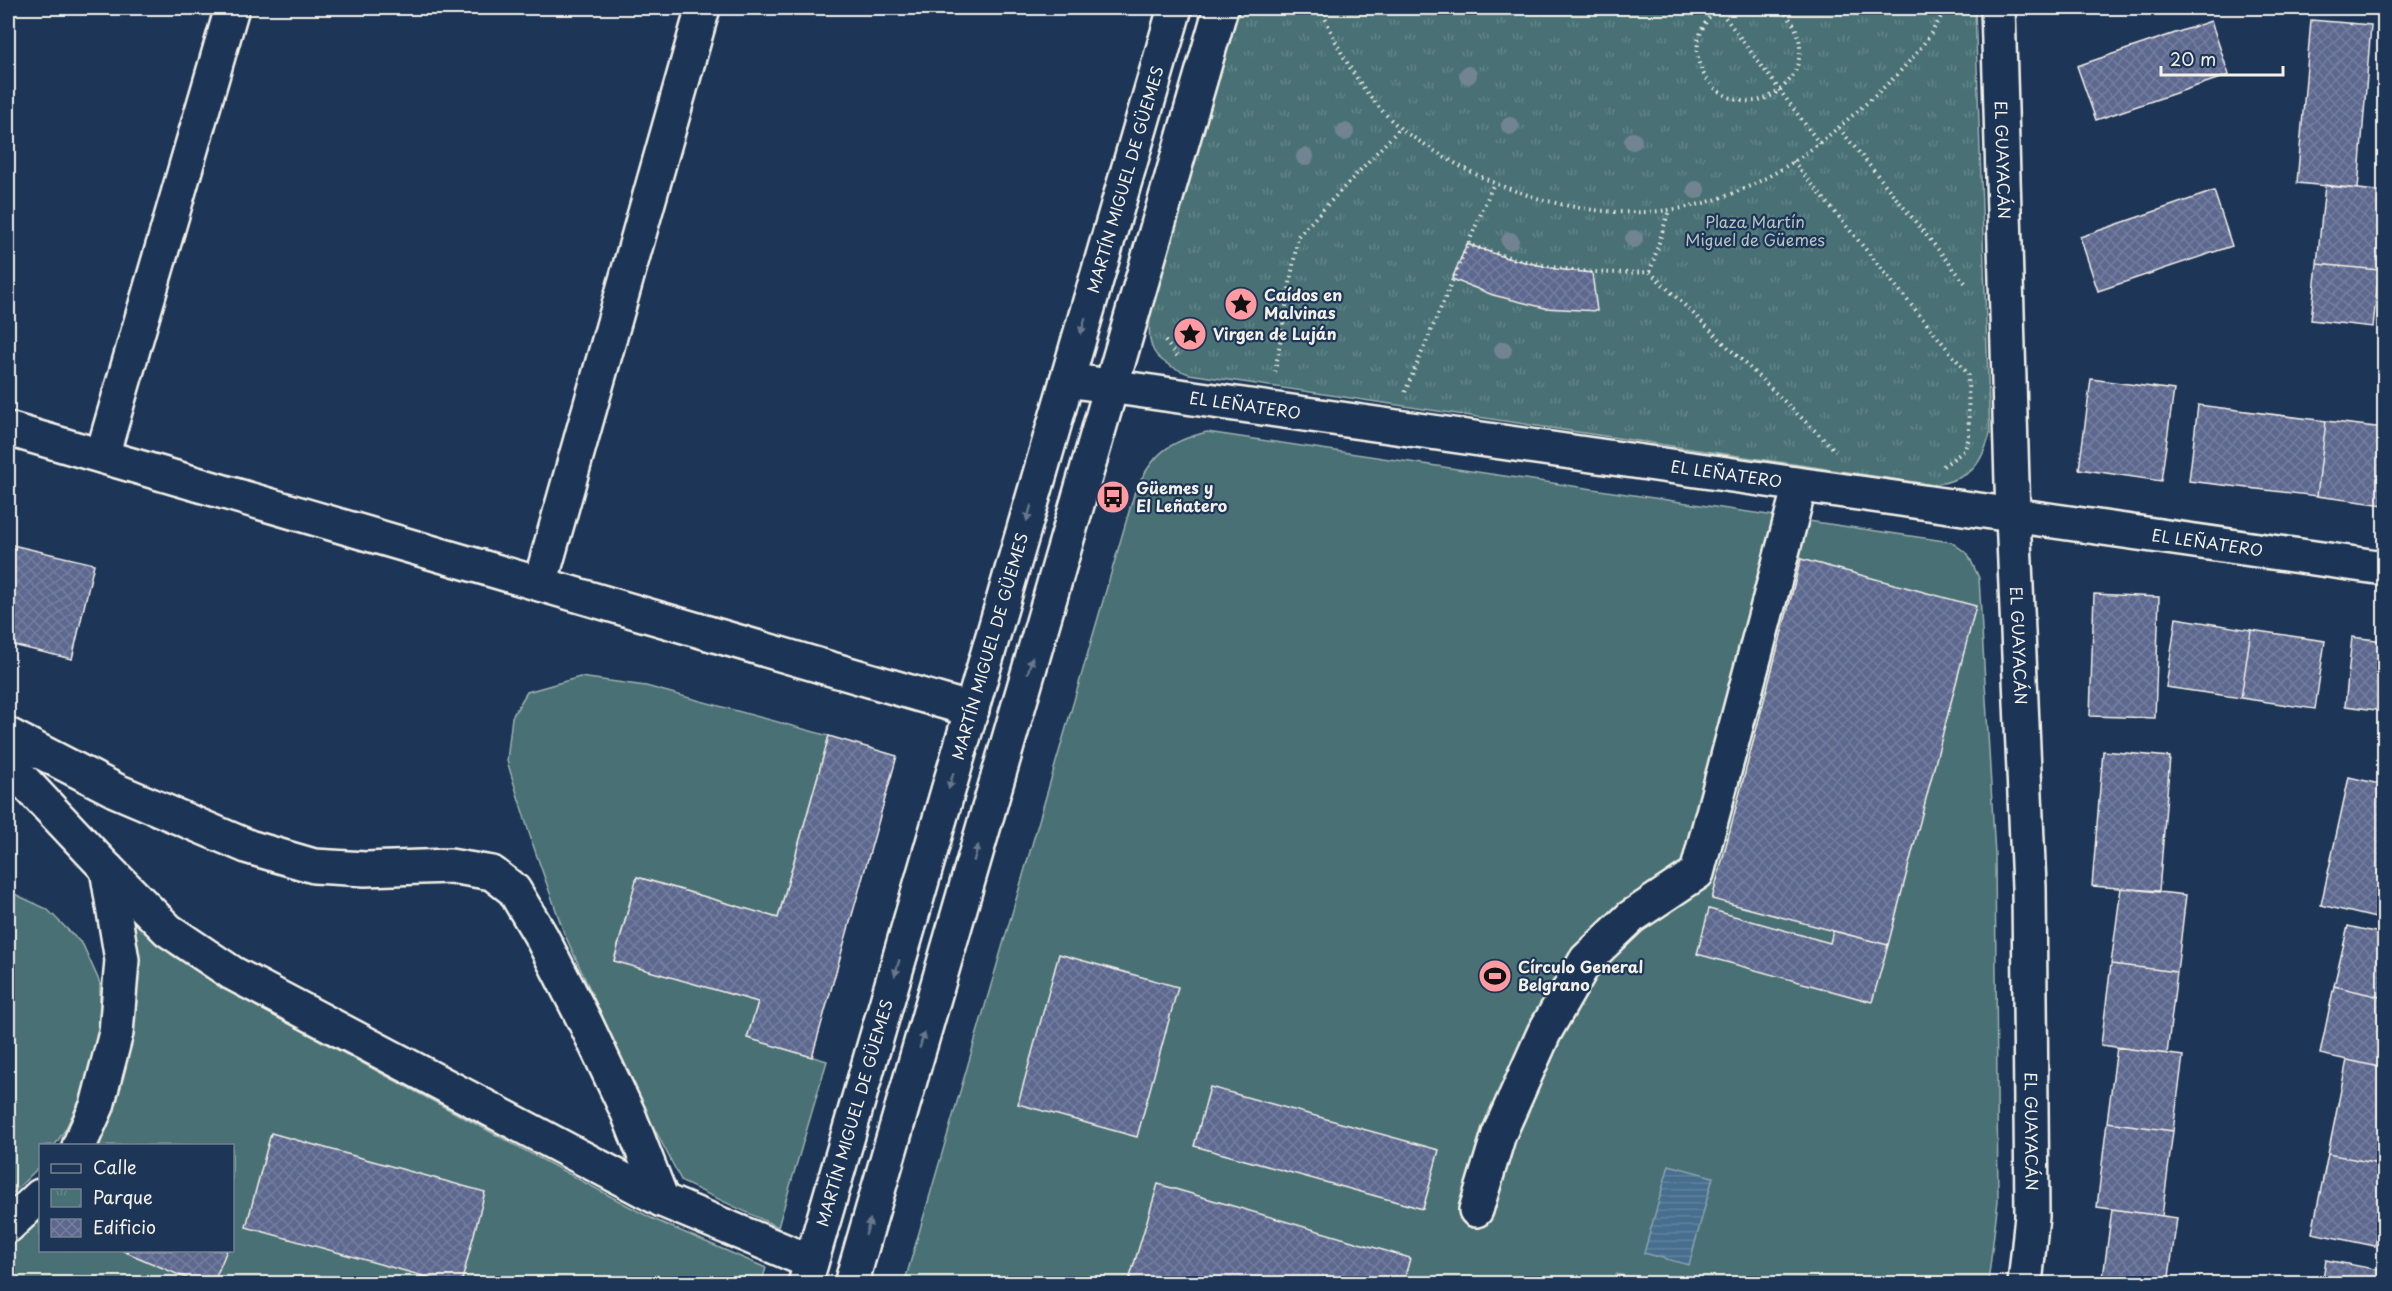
<svg xmlns="http://www.w3.org/2000/svg" width="2392" height="1291" font-family="'Playpen Sans',sans-serif">
	<defs>
		<pattern id="park-tufts" width="24" height="20" patternUnits="userSpaceOnUse" patternTransform="scale(1.5)"><rect width="24" height="20" fill="#487175"/><path d="M3 7l-1-3M5 7V3M7 7l1-3M15 17l-1-3M17 17v-4M19 17l1-3" fill="none" stroke="#638689"/></pattern>
		<pattern id="water-rules" width="6" height="5" patternUnits="userSpaceOnUse" patternTransform="scale(1.5)"><rect width="6" height="5" fill="#466e8e"/><path d="M0 2.5h6" fill="none" stroke="#61839e"/></pattern>
		<pattern id="building-cross-hatch" width="8" height="8" patternUnits="userSpaceOnUse" patternTransform="scale(1.5)"><rect width="8" height="8" fill="#5d688f"/><path d="M0 0l8 8M0 8l8-8" fill="none" stroke="#757e9f"/></pattern>
	</defs>
	<rect width="100%" height="100%" fill="#1d3557"/>
	<filter id="ink" filterUnits="userSpaceOnUse"><feTurbulence type="fractalNoise" baseFrequency=".0167" numOctaves="2"/><feDisplacementMap in="SourceGraphic" scale="12" xChannelSelector="R" yChannelSelector="G"/><feConvolveMatrix kernelMatrix="1 2 1 2 8 2 1 2 1" color-interpolation-filters="sRGB"/></filter>
	<g filter="url(#ink)">
		<!-- green -->
		<path fill="#487175" stroke="#9eb1ae" stroke-width="1.5" d="M1207 432 1951 542 1968 554 1979 578 1995 855 1998 1201 1988 1283 904 1284 1135 491C1153 454 1167 442 1207 432Z
			M580 677 646 686 829 736 778 918 637 877 614 960 758 1002 748 1038 827 1061 778 1227 682 1182 648 1116 564 933 532 842 507 761 512 717 527 692Z
			M8 891 47 909 83 945 100 983V1027L81 1097 65 1130 55 1145 40 1146V1166L8 1198Z
			M128 914 172 955 224 989 651 1218 766 1268 761 1284H8V1247L40 1217V1250H232V1146L96 1145Z"/>
		<!-- park -->
		<path fill="url(#park-tufts)" stroke="#9eb1ae" stroke-width="1.5" d="M1239 8H1975L1990 434C1980 469 1969 479 1933 485L1189 374C1152 361 1145 348 1151 309Z"/>
		<!-- water -->
		<path fill="url(#water-rules)" stroke="#8ca2b2" stroke-width="1.5" d="M1669 1165 1713 1177 1689 1265 1644 1253Z
			M1616 1274 1644 1280V1283H1614Z"/>
		<!-- building -->
		<path fill="url(#building-cross-hatch)" stroke="#f4f1e8" stroke-width="1.5" d="M2311 20 2371 25 2358 189 2297 183Z
			M2211 21 2229 75 2096 120 2077 66Z
			M2325 185 2384 192V217L2379 270 2317 264Z
			M2214 191 2232 246 2098 291 2080 237Z
			M1467 244 1507 258 1556 269 1592 273 1597 311 1545 308 1493 295 1452 279Z
			M2317 264 2379 270 2373 327 2311 320Z
			M2091 379 2174 390 2161 481 2079 469Z
			M2198 405 2326 421 2317 496 2189 481Z
			M2326 421 2384 428V505L2317 496Z
			M8 544 94 564 72 659 8 644Z
			M1801 559 1976 606 1888 945 1712 899Z
			M2094 594 2159 597 2155 718 2090 716Z
			M2176 618 2251 630 2241 698 2166 687Z
			M2251 630 2325 641 2315 709 2241 698Z
			M2352 637 2384 641V711L2345 706Z
			M829 736 897 756 812 1057 747 1038 758 1002 614 961 637 877 778 918Z
			M2103 751 2170 757 2159 891 2092 886Z
			M2349 777 2384 785V920L2321 905Z
			M2121 888 2186 895 2177 972 2111 964Z
			M1709 909 1830 943 1833 931 1888 945 1872 1002 1697 954Z
			M2348 926 2384 934V998L2334 986Z
			M1059 954 1178 987 1137 1137 1018 1104Z
			M2111 964 2177 972 2167 1054 2101 1045Z
			M2334 986 2384 998V1068L2320 1054Z
			M2117 1047 2183 1056 2173 1131 2107 1122Z
			M2347 1060 2384 1068V1165L2328 1154Z
			M1210 1087 1439 1150 1423 1209 1194 1146Z
			M2107 1122 2173 1131 2162 1216 2097 1207Z
			M271 1133 485 1192 461 1284H452L246 1227Z
			M2328 1154 2384 1165V1201L2375 1246 2312 1233Z
			M1158 1184 1410 1258 1403 1284H1128Z
			M2112 1209 2177 1218 2168 1284H2142L2103 1278Z
			M121 1250H227L213 1284H200Z
			M2326 1260 2380 1270 2378 1284H2322Z
			M2103 1278 2142 1284H2102Z"/>
		<g fill="none" stroke-linecap="round" stroke-linejoin="round">
			<!-- minor casing -->
			<g stroke="#f4f1e8" stroke-width="38">
				<g id="minor">
					<path id="s1" d="M1998 8 2013 516 2029 887 2032 1216 2025 1284"/>
					<path id="s2" d="M1067 380 2384 568"/>
					<path d="M8 429 972 710"/>
					<path d="M102 456 232 8"/>
					<path d="M540 584 703 8"/>
					<path d="M8 735 117 791 249 847 314 866 365 869 450 866 492 873 514 890 541 936 586 1024 628 1113 662 1200"/>
					<path d="M8 764 107 869 168 930 232 973 662 1200 811 1262"/>
					<path d="M79 1146 97 1106 116 1033 122 960 107 869"/>
					<path d="M1476 1210 1499 1134 1544 1033 1586 960 1631 917 1697 873 1800 485"/>
					<path d="M8 1226 40 1196"/>
					<path id="s3" d="M805 1284 1175 8"/>
					<path d="M851 1284 1221 8"/>
				</g>
			</g>
			<!-- path -->
			<path stroke="#f4f1e8" stroke-width="4" stroke-dasharray="1.5 4.5" stroke-linecap="butt" d="M1321 8C1338 52 1364 97 1400 128 1408 135 1418 140 1427 146 1510 202 1623 232 1720 198 1771 181 1815 149 1854 114 1889 84 1926 50 1945 8
				M1717 8C1660 66 1741 134 1786 84 1795 75 1799 64 1800 51 1801 34 1792 17 1778 8
				M1718 8 1820 144
				M1839 128 1967 285
				M1793 161 1968 374
				M1467 244C1532 266 1582 276 1650 272L1836 451
				M1650 272 1669 210
				M1165 341 1177 356
				M1275 372 1298 236 1400 128
				M1405 392 1494 183
				M1943 466 1964 451 1969 438 1968 371"/>
			<!-- minor -->
			<use href="#minor" stroke="#1d3557" stroke-width="33"/>
		</g>
		<!-- trees -->
		<g fill="#728491">
			<circle cx="1468" cy="75" r="9"/>
			<circle cx="1510" cy="126" r="9"/>
			<circle cx="1345" cy="132" r="9"/>
			<circle cx="1633" cy="141" r="9"/>
			<circle cx="1305" cy="157" r="9"/>
			<circle cx="1696" cy="190" r="9"/>
			<circle cx="1634" cy="239" r="9"/>
			<circle cx="1510" cy="241" r="9"/>
			<circle cx="1503" cy="350" r="9"/>
		</g>
		<!-- one-way arrows -->
		<defs><path id="oneway-solid" d="M-6-.8H1V-3.2L6.5 0L1 3.2V.8H-6Z" transform="scale(1.5)"/></defs>
		<g fill="#68778a">
			<use href="#oneway-solid" transform="translate(1083 326) rotate(106)"/>
			<use href="#oneway-solid" transform="translate(1029 513) rotate(106)"/>
			<use href="#oneway-solid" transform="translate(1030 665) rotate(-74)"/>
			<use href="#oneway-solid" transform="translate(951 781) rotate(106)"/>
			<use href="#oneway-solid" transform="translate(976 853) rotate(-74)"/>
			<use href="#oneway-solid" transform="translate(897 968) rotate(106)"/>
			<use href="#oneway-solid" transform="translate(922 1040) rotate(-74)"/>
			<use href="#oneway-solid" transform="translate(868 1227) rotate(-74)"/>
		</g>
	</g>
	<!-- icons -->
	<defs>
		<g id="sight-disc" transform="scale(1.725)"><circle r="9.5" fill="#ff9aa2" stroke="#1d3557"/><path d="M0-6L1.8-2.2L6-1.7L2.9 1.2L3.7 5.4L0 3.3L-3.7 5.4L-2.9 1.2L-6-1.7L-1.8-2.2Z" fill="#111"/></g>
		<g id="bus-disc" transform="scale(1.725)"><circle r="9.5" fill="#ff9aa2" stroke="#1d3557"/><path d="M-5-6H5V4H4V6H2V4H-2V6H-4V4H-5ZM-3.5-4V0h7V-4ZM-3.5 1.2v1.5H-2V1.2ZM2 1.2v1.5H3.5V1.2Z" fill="#111"/></g>
		<g id="stadium-disc" transform="scale(1.725)"><circle r="9.5" fill="#ff9aa2" stroke="#1d3557"/><path d="M0-5a6.5 5 0 1 0 0 10a6.5 5 0 1 0 0-10ZM-3.5-1.8h7v3.6h-7Z" fill="#111"/></g>
	</defs>
	<g fill-rule="evenodd">
		<use href="#sight-disc" x="1241" y="304"/>
		<use href="#sight-disc" x="1190" y="334"/>
		<use href="#bus-disc" x="1113" y="497"/>
		<use href="#stadium-disc" x="1495" y="976"/>
	</g>
	<g text-anchor="middle" stroke-width="4.5" stroke-linejoin="round" paint-order="stroke">
		<!-- street labels -->
		<g font-size="16" fill="#f4f1e8" stroke="#1d3557">
			<text dy="6" stroke="none"><textPath href="#s1" startOffset="152">EL GUAYACÁN</textPath></text>
			<text dy="6" stroke="none"><textPath href="#s3" startOffset="1150">MARTÍN MIGUEL DE GÜEMES</textPath></text>
			<text dy="6" stroke="none"><textPath href="#s2" startOffset="180">EL LEÑATERO</textPath></text>
			<text dy="6" stroke="none"><textPath href="#s2" startOffset="666">EL LEÑATERO</textPath></text>
			<text dy="6" stroke="none"><textPath href="#s2" startOffset="1152">EL LEÑATERO</textPath></text>
			<text dy="6" stroke="none"><textPath href="#s3" startOffset="664">MARTÍN MIGUEL DE GÜEMES</textPath></text>
			<text dy="6" stroke="none"><textPath href="#s1" startOffset="638">EL GUAYACÁN</textPath></text>
			<text dy="6" stroke="none"><textPath href="#s3" startOffset="178">MARTÍN MIGUEL DE GÜEMES</textPath></text>
			<text dy="6" stroke="none"><textPath href="#s1" startOffset="1124">EL GUAYACÁN</textPath></text>
		</g>
		<!-- park labels -->
		<g font-size="16" fill="#b8c4c0" stroke="#1d3557">
			<text x="1755" y="228">Plaza Martín<tspan x="1755" dy="18">Miguel de Güemes</tspan></text>
		</g>
		<!-- poi labels -->
		<g font-size="16" font-weight="bold" fill="#f4f1e8" stroke="#1d3557" text-anchor="start">
			<text x="1264" y="301">Caídos en<tspan x="1264" dy="18">Malvinas</tspan></text>
			<text x="1213" y="340">Virgen de Luján</text>
			<text x="1136" y="494">Güemes y<tspan x="1136" dy="18">El Leñatero</tspan></text>
			<text x="1518" y="973">Círculo General<tspan x="1518" dy="18">Belgrano</tspan></text>
		</g>
	</g>
	<!-- margin -->
	<rect width="2392" height="1291" fill="none" stroke="#1d3557" stroke-width="30"/>
	<rect x="15" y="15" width="2362" height="1261" fill="none" stroke="#f4f1e8" stroke-width="2" filter="url(#ink)"/>
	<!-- legend -->
	<rect x="39" y="1144" width="195" height="108" fill="#1d3557" stroke="#738091" stroke-width="1.5"/>
	<rect x="51" y="1164" width="30" height="9" fill="#1d3557" stroke="#738091" stroke-width="1.5"/>
	<text x="93" y="1174" font-size="18" fill="#f4f1e8">Calle</text>
	<rect x="51" y="1189" width="30" height="18" fill="url(#park-tufts)" stroke="#738091" stroke-width="1.5"/>
	<text x="93" y="1204" font-size="18" fill="#f4f1e8">Parque</text>
	<rect x="51" y="1219" width="30" height="18" fill="url(#building-cross-hatch)" stroke="#738091" stroke-width="1.5"/>
	<text x="93" y="1234" font-size="18" fill="#f4f1e8">Edificio</text>
	<!-- scale -->
	<path d="M2161 66v9h122v-9" fill="none" stroke="#f4f1e8" stroke-width="3"/>
	<text x="2170" y="66" font-size="18" fill="#f4f1e8" stroke="#1d3557" stroke-width="4.5" paint-order="stroke">20 m</text>
</svg>
